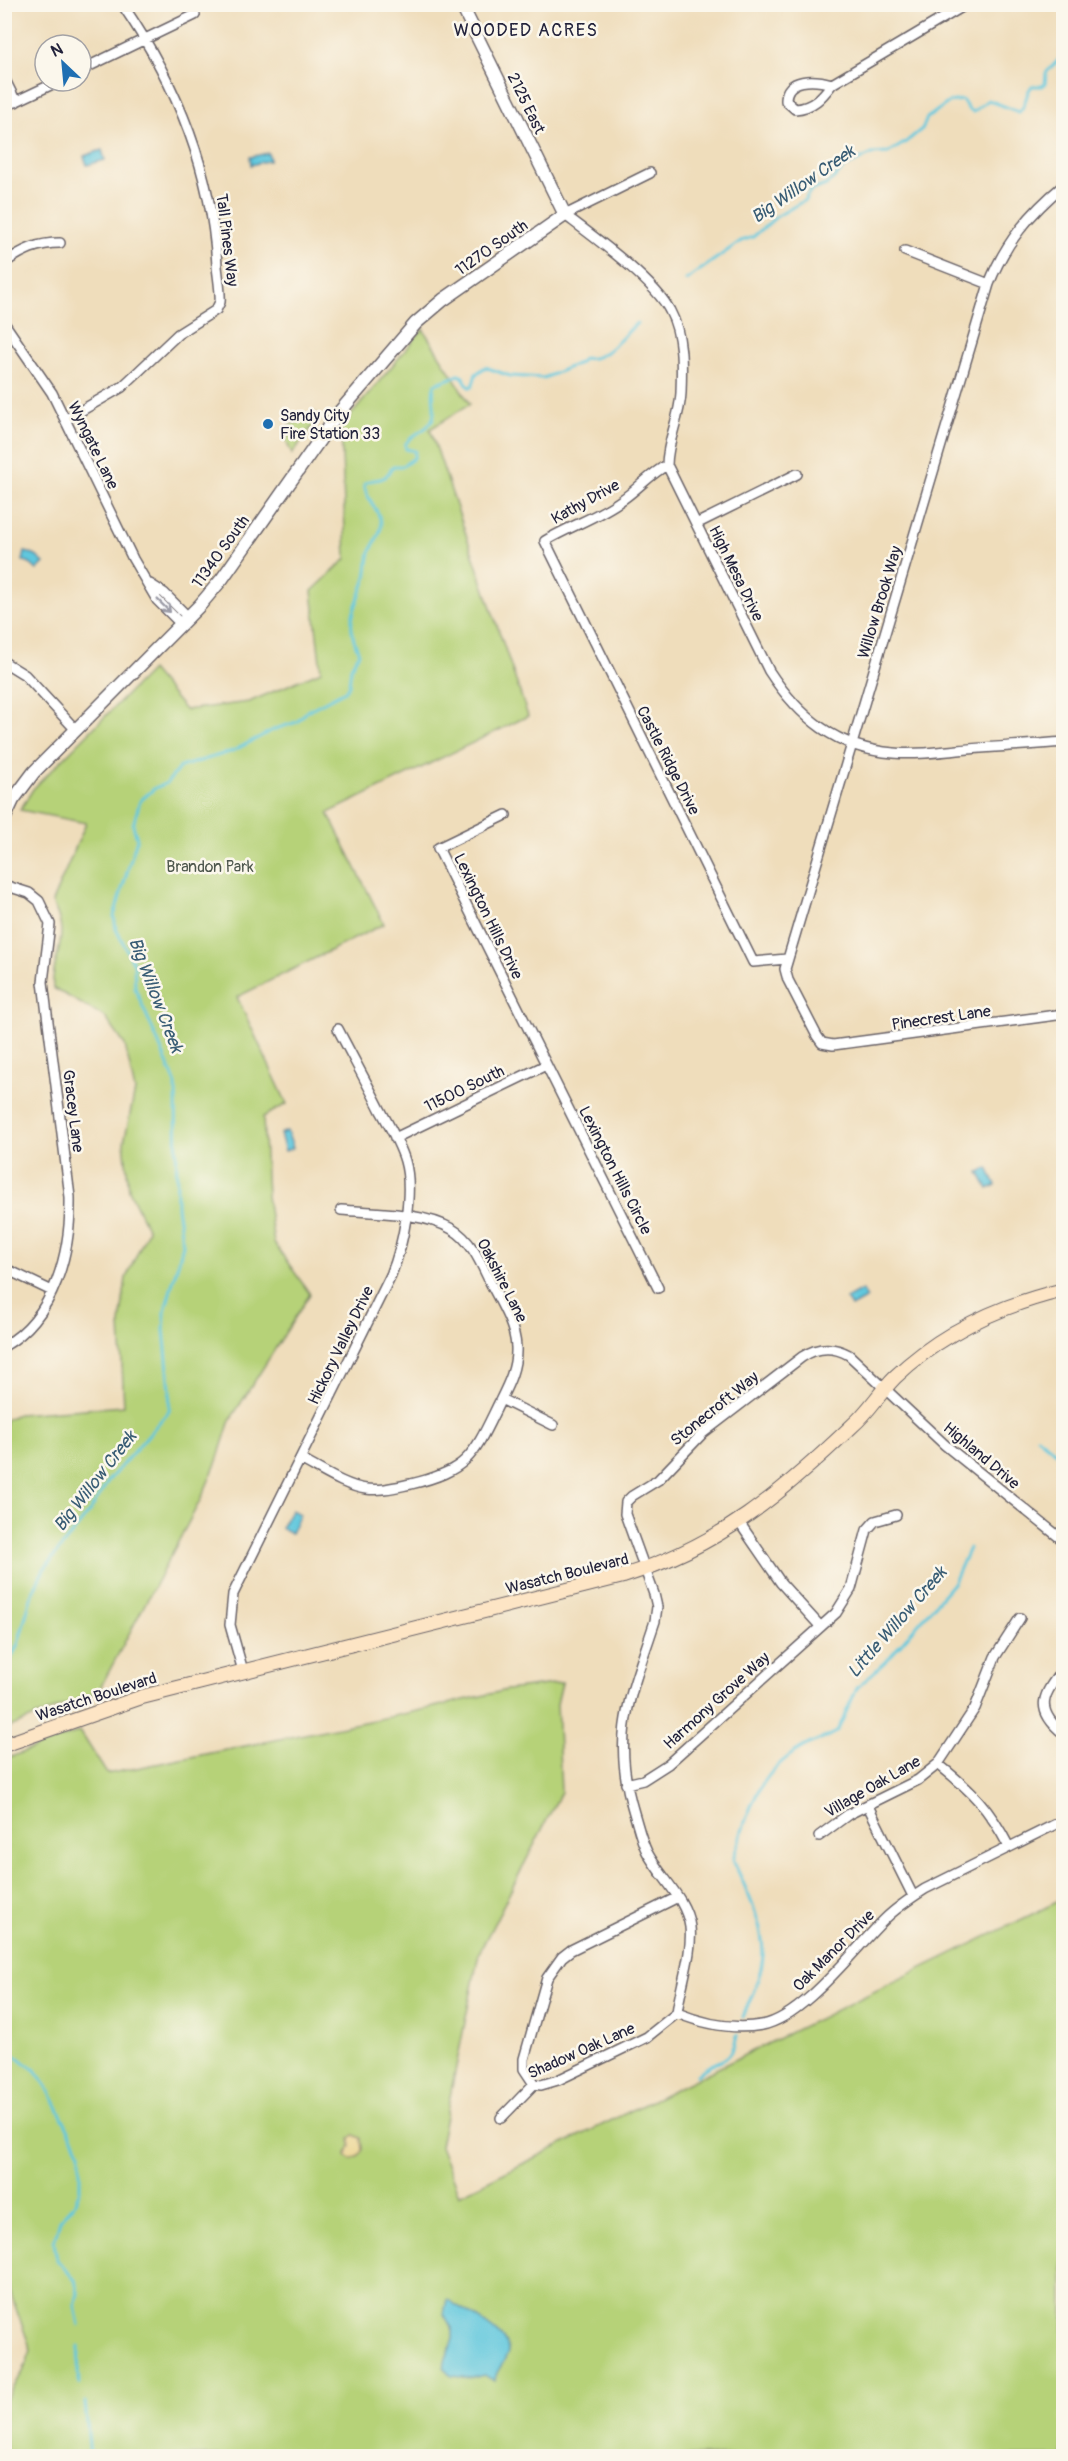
<svg xmlns="http://www.w3.org/2000/svg" width="1068" height="2461" font-family="Pangolin,sans-serif">
	<rect width="100%" height="100%" fill="#fbf7ec"/>
	<filter id="ink" filterUnits="userSpaceOnUse"><feTurbulence type="fractalNoise" baseFrequency=".0167" numOctaves="2"/><feDisplacementMap in="SourceGraphic" scale="12" xChannelSelector="R" yChannelSelector="G"/><feConvolveMatrix kernelMatrix="1 2 1 2 8 2 1 2 1" color-interpolation-filters="sRGB"/></filter>
	<filter id="wash" filterUnits="userSpaceOnUse"><feTurbulence type="fractalNoise" baseFrequency=".008" numOctaves="4" result="noise"/><feDisplacementMap in="SourceGraphic" scale="24" xChannelSelector="R" yChannelSelector="G"/><feGaussianBlur stdDeviation="1.35" result="paint"/><feColorMatrix in="noise" values="0 0 0 0 0 0 0 0 0 0 0 0 0 0 0 0 0 1.4 0 .05"/><feComposite in="paint" operator="in"/></filter>
	<g filter="url(#wash)">
		<rect width="100%" height="100%" fill="#efddbb"/>
		<!-- green -->
		<path fill="#b6d278" stroke="#6c7a5a" stroke-width="1.5" d="M423 329 470 404 430 429 528 716 328 813 384 924 237 997 287 1104 263 1117 267 1196 274 1243 310 1294 230 1420 217 1461 201 1499 98 1692 5 1729V1420L18 1414 124 1406 120 1324 126 1278 148 1230 129 1190 124 1142 135 1091 125 1045 105 1017 53 988C51 967 62 950 61 930 61 920 56 911 52 902L86 823 20 810 33 789 151 670 185 710 249 702 321 671 312 591 346 559 341 427Z
			M316 413 318 419 292 454 285 439 291 435 288 426Z
			M562 1683 557 1704 561 1792 479 1953 440 2146 459 2195 1063 1899V2456H5V2399L23 2372 31 2350 5 2278V1759L80 1731 107 1774 413 1712 507 1690Z"/>
		<!-- sand -->
		<path fill="#eeda9e" stroke="#887e6c" stroke-width="1.5" d="M354 2135 361 2138 362 2150 359 2156 351 2160 346 2155 351 2146 350 2138Z"/>
		<!-- water -->
		<path fill="#60c7dd" stroke="#41748c" stroke-width="1.5" d="M102 150 105 160 87 165 84 156Z
			M268 153 270 160 251 165 250 157Z
			M25 552 34 554 44 563 37 570 28 562 23 561Z
			M287 1131 293 1148 285 1151 280 1134Z
			M988 1168 996 1185 988 1189 979 1172Z
			M862 1290 867 1298 851 1307 846 1299Z
			M291 1510 300 1514 291 1533 281 1528Z
			M447 2299C460 2309 509 2333 508 2351 507 2362 495 2369 495 2381L484 2375 472 2378 452 2376 443 2367 453 2339V2330L444 2314Z"/>
		<g fill="none" stroke-linecap="round" stroke-linejoin="round">
			<!-- stream -->
			<path stroke="#60c7dd" stroke-width="3" d="M686 280 741 241 753 237 776 217 805 200 810 191 826 185 847 166 872 154 888 153 906 142 923 128 927 118 949 102 962 100 969 110 973 112 988 100 1019 112C1027 105 1025 93 1032 86H1042L1045 84 1046 73 1064 54
				M1037 1437 1064 1458
				M4 1673 18 1644 32 1594 44 1569 90 1511 109 1480 169 1411 170 1390 164 1330 165 1311 183 1245 177 1207 176 1084 135 988 134 964 116 929 114 916 137 839 133 825 140 801 155 788 167 783 180 767 233 751 275 729 297 722 307 711 345 691 349 685 351 667 359 653C344 620 355 611 365 581 368 572 367 562 370 553 373 544 379 537 381 527 383 513 365 499 364 484 376 475 382 487 393 466H403L414 458 415 451 406 449 405 445C412 432 428 432 433 418 437 407 430 395 435 384L459 375 463 377 469 387H472L476 374 485 367 510 376 544 378 579 363 584 358C604 363 623 335 637 323
				M743 2017C750 2000 763 1972 763 1954 763 1922 746 1889 733 1860 749 1809 758 1768 811 1743 820 1739 828 1737 837 1732L857 1688 888 1659 954 1582 969 1548
				M4 2048 35 2070 47 2087 80 2152V2190L73 2206 60 2220 54 2242 57 2260 75 2280 78 2293 75 2306 79 2325
				M697 2075C715 2056 731 2069 737 2035
				M79 2346 78 2373 80 2384
				M85 2402 90 2456"/>
		</g>
	</g>
	<g filter="url(#ink)">
		<g fill="none" stroke-linecap="round" stroke-linejoin="round">
			<!-- minor casing -->
			<g stroke="#6a6368" stroke-width="12">
				<path id="minor" d="M81 70 195 15
					M4 78 16 102
					M832 84C815 79 785 77 786 101L795 109C813 108 822 97 832 84L967 4
					M4 107 59 81
					M650 173 565 215C594 237 655 281 670 311 683 335 682 366 681 393 680 418 667 440 667 465L769 671C799 717 837 749 894 753 915 755 937 752 958 750 993 747 1028 745 1064 742
					M1064 185C1030 213 1005 243 989 284L785 969 788 980 817 1036 822 1043 833 1045 1064 1014
					M905 251 989 284
					M4 263C23 250 37 243 60 243
					M4 323 52 393 133 559 157 600 182 625
					M65 420 122 387 178 334 216 310 220 302C221 293 218 277 217 266 212 170 176 83 122 4
					M667 465C650 474 639 488 623 499 599 517 570 526 545 541L753 962 787 959
					M696 524 797 474
					M150 584 164 593 189 618
					M4 662 25 675 76 730
					M506 815 438 848 658 1288
					M4 885 29 893 39 901 50 924 43 982 70 1197C71 1252 55 1317 4 1346
					M395 1138 546 1065
					M4 1268 52 1291
					M501 1399 553 1425
					M300 1459C320 1469 344 1486 366 1489 382 1491 396 1487 411 1484 470 1470 474 1454 499 1403 508 1385 517 1368 516 1347 515 1324 499 1300 489 1280 480 1261 471 1240 452 1229 423 1212 374 1213 341 1210
					M739 1522 781 1583 820 1626
					M1064 1668C1043 1695 1033 1709 1064 1734
					M243 1671 230 1625 233 1594 391 1275C403 1246 414 1192 405 1161 400 1144 390 1127 381 1111 367 1083 352 1056 338 1029
					M938 1764C972 1791 989 1808 1009 1847
					M626 1784 643 1780 668 1764 836 1613 851 1589 867 1530 875 1521 896 1515
					M868 1806 913 1896
					M819 1836 849 1814 918 1780 938 1764 975 1708 995 1657 1020 1618
					M677 2013C680 1987 693 1953 690 1927 686 1898 660 1877 647 1852 641 1840 638 1826 634 1813 610 1734 631 1695 655 1621L657 1607 654 1594 625 1514 626 1502 632 1496 658 1480 703 1433 802 1357C817 1347 833 1346 849 1355L945 1445 1064 1541
					M677 2013C704 2024 733 2030 762 2025 803 2018 855 1948 885 1919 897 1907 911 1898 925 1889L1064 1820
					M534 2084 524 2069V2059L547 1978 562 1957 571 1950 678 1897
					M501 2118 534 2084 541 2085 558 2080 647 2037 677 2013"/>
			</g>
			<!-- tertiary casing -->
			<g stroke="#6a6368" stroke-width="15">
				<path id="tertiary" d="M4 819 13 800 34 772 200 605 222 579 337 415 416 323 443 300 565 215 461 4"/>
			</g>
			<!-- secondary casing -->
			<g stroke="#6a6368" stroke-width="16">
				<path id="secondary" d="M4 1745 142 1697 623 1576C720 1546 781 1494 853 1425 869 1411 880 1392 895 1377 942 1332 1001 1305 1064 1290"/>
			</g>
			<!-- minor -->
			<use href="#minor" stroke="#fff" stroke-width="9"/>
			<!-- tertiary -->
			<use href="#tertiary" stroke="#fff" stroke-width="12"/>
			<!-- secondary -->
			<use href="#secondary" stroke="#fde5c5" stroke-width="14"/>
		</g>
		<!-- one-way arrows -->
		<defs><path id="oneway-shaft" d="M-6 0H5M1.5-3L5.5 0L1.5 3" fill="none" stroke-width="1.6" stroke-linecap="round" stroke-linejoin="round" transform="scale(1.5)"/></defs>
		<use stroke="#9c9ca7" href="#oneway-shaft" transform="translate(164 606) rotate(45)"/>
	</g>
	<!-- markers -->
	<circle fill="#1f6fb2" stroke="#fbf7ec" stroke-width="2" cx="268" cy="424" r="6"/>
	<g text-anchor="middle" stroke-width="5" stroke-linejoin="round" paint-order="stroke">
		<!-- street labels -->
		<g font-size="16" fill="#22223b" stroke="#fbf7ec">
			<text transform="translate(527 103) rotate(64)" y="6">2125 East</text>
			<text transform="translate(228 240) rotate(83)" y="6">Tall Pines Way</text>
			<text transform="translate(491 247) rotate(-35)" y="6">11270 South</text>
			<text transform="translate(94 445) rotate(64)" y="6">Wyngate Lane</text>
			<text transform="translate(585 501) rotate(-29)" y="6">Kathy Drive</text>
			<text transform="translate(220 551) rotate(-54)" y="6">11340 South</text>
			<text transform="translate(737 573) rotate(64)" y="6">High Mesa Drive</text>
			<text transform="translate(879 602) rotate(-73)" y="6">Willow Brook Way</text>
			<text transform="translate(669 760) rotate(63)" y="6">Castle Ridge Drive</text>
			<text transform="translate(489 916) rotate(64)" y="6">Lexington Hills Drive</text>
			<text transform="translate(941 1017) rotate(-8)" y="6">Pinecrest Lane</text>
			<text transform="translate(464 1088) rotate(-26)" y="6">11500 South</text>
			<text transform="translate(74 1111) rotate(83)" y="6">Gracey Lane</text>
			<text transform="translate(616 1170) rotate(63)" y="6">Lexington Hills Circle</text>
			<text transform="translate(503 1280) rotate(63)" y="6">Oakshire Lane</text>
			<text transform="translate(340 1345) rotate(-64)" y="6">Hickory Valley Drive</text>
			<text transform="translate(714 1408) rotate(-39)" y="6">Stonecroft Way</text>
			<text transform="translate(982 1455) rotate(40)" y="6">Highland Drive</text>
			<text transform="translate(567 1573) rotate(-14)" y="6">Wasatch Boulevard</text>
			<text transform="translate(96 1696) rotate(-18)" y="6">Wasatch Boulevard</text>
			<text transform="translate(716 1700) rotate(-42)" y="6">Harmony Grove Way</text>
			<text transform="translate(872 1786) rotate(-30)" y="6">Village Oak Lane</text>
			<text transform="translate(833 1950) rotate(-45)" y="6">Oak Manor Drive</text>
			<text transform="translate(581 2050) rotate(-24)" y="6">Shadow Oak Lane</text>
		</g>
		<!-- poi labels -->
		<g font-size="16" fill="#22223b" stroke="#fbf7ec" text-anchor="start">
			<text x="280" y="421">Sandy City<tspan x="280" dy="18">Fire Station 33</tspan></text>
		</g>
		<!-- park labels -->
		<g font-size="16" fill="#4e574d" stroke="#fbf7ec">
			<text x="210" y="872">Brandon Park</text>
		</g>
		<!-- neighbourhood labels -->
		<g font-size="18" letter-spacing="1.5" fill="#22223b" stroke="#fbf7ec">
			<text x="526" y="36">WOODED ACRES</text>
		</g>
		<!-- water labels -->
		<g font-size="18" font-style="italic" fill="#385c74" stroke="#fbf7ec">
			<text transform="translate(803 184) rotate(-35)" y="6">Big Willow Creek</text>
			<text transform="translate(156 995) rotate(69)" y="6">Big Willow Creek</text>
			<text transform="translate(95 1481) rotate(-52)" y="6">Big Willow Creek</text>
			<text transform="translate(897 1622) rotate(-49)" y="6">Little Willow Creek</text>
		</g>
	</g>
	<!-- margin -->
	<rect width="1068" height="2461" fill="none" stroke="#fbf7ec" stroke-width="24"/>
	<!-- north arrow -->
	<g transform="translate(63 63) rotate(334)"><circle r="28" fill="#fbf7ec" stroke="#a4a2a5" stroke-width="1.5"/>
	<path d="M0-4.5L10 22L0 15L-10 22Z" fill="#1f6fb2"/>
	<text y="-9" font-size="16" font-weight="bold" text-anchor="middle" fill="#22223b">N</text>
	</g>
</svg>
